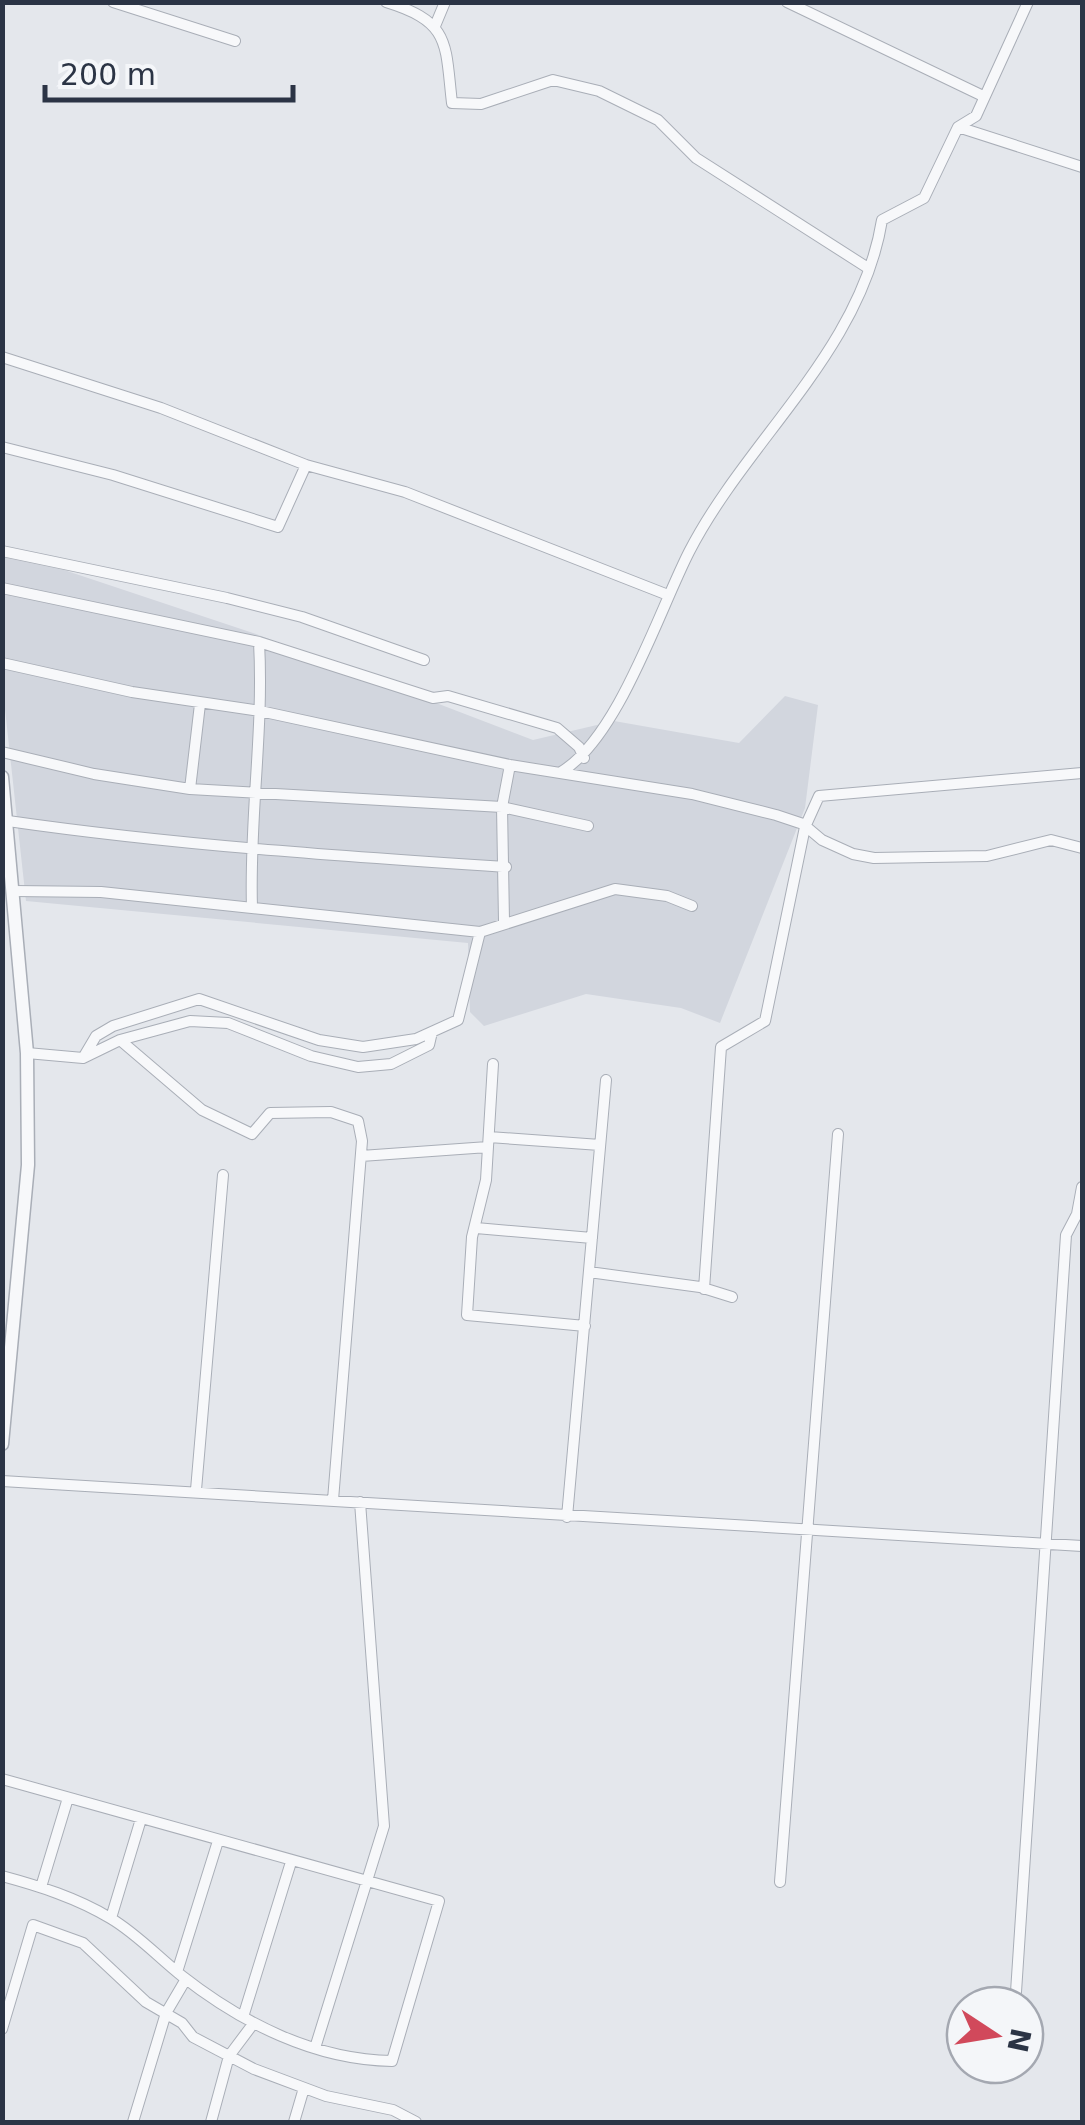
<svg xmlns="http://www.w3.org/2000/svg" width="1085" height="2125" font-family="'DejaVu Sans',sans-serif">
	<rect width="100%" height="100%" fill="#e4e7ec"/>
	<!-- built -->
	<path fill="#d2d6de" d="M2 557 64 570 256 634 533 740 614 721 739 743 785 696 818 705 805 808 720 1023 681 1008 586 994 484 1026 470 1012 468 943 26 901 3 691Z"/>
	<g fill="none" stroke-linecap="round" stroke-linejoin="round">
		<!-- minor casing -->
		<g stroke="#a9aeb7" stroke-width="12">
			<path id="minor" d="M113 2 235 41
				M386 2C451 22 445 43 452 103L481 104 553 80 599 91 658 120 696 158 868 268
				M787 2 983 96
				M435 26 445 2
				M958 127 1082 167
				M2 357 161 408 306 465 405 492 668 595
				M2 447 113 475 278 527 306 465
				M2 551 227 598 302 617 424 660
				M2 588 259 642 433 698 448 696 557 728 579 747 584 758
				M2 663 132 692 260 711 510 765 692 794 776 815 803 824 822 840 853 854 874 858 987 856 1051 840 1082 848
				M2 752 94 774 190 789 502 807 588 826
				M561 772C618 738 658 613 689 552 747 439 861 351 882 220L924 198 958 127 976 116 1028 2
				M190 789 200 704
				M8 821C174 845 339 856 506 867
				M14 891 101 892 480 932 615 889 667 896 692 906
				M252 907C249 819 264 731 259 642
				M504 921 502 807 510 765
				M120 1040 202 1110 252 1134 270 1113 331 1112 358 1121 362 1141 333 1500
				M27 1053 83 1058 120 1040 190 1021 228 1023 311 1056 358 1067 391 1064 429 1045 432 1032
				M83 1058 96 1036 113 1026 199 999 319 1040 363 1047 416 1039 458 1020 480 932
				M493 1064 486 1180 472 1237 467 1315 585 1326
				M489 1137 600 1145
				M361 1156 488 1147
				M476 1228 592 1238
				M589 1272 700 1287 732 1297
				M704 1289 721 1047 765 1021 805 827 819 796 1082 773
				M2 1481 1082 1546
				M196 1490 223 1175
				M567 1517 606 1080
				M2 1779 439 1901 392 2061C315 2060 242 2023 182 1976 158 1957 136 1933 110 1918 77 1898 39 1886 2 1876
				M780 1882 838 1134
				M41 1887 68 1798
				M111 1918 141 1819
				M177 1972 218 1841
				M1016 1992 1066 1235 1077 1214 1082 1187
				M243 2017 291 1862
				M2 2029 33 1925 83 1943 146 2002 182 2023 193 2037 254 2069 326 2096 393 2110 416 2122
				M315 2048 384 1826 360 1502
				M133 2122 166 2013 186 1979
				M211 2122 229 2056 253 2024
				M294 2122 304 2088"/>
		</g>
		<!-- tertiary casing -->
		<g stroke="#a9aeb7" stroke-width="15">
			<path id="tertiary" d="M2 777 27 1053 28 1165 2 1444"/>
		</g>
		<!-- minor -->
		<use href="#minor" stroke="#f7f8fa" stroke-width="10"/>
		<!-- tertiary -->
		<use href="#tertiary" stroke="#f7f8fa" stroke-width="12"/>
	</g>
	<!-- border -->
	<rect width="1085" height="2125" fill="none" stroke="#2b3445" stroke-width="10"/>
	<!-- north arrow -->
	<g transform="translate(995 2035) rotate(102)"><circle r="48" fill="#f4f6f9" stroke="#a4a8b1" stroke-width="2.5"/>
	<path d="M0-8L18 38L0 25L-18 38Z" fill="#d1495b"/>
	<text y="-15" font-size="28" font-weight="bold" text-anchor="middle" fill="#2b3445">N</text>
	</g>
	<!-- scale -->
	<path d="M45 85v15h248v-15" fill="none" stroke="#2b3445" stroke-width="5"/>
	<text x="60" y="85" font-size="30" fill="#2b3445" stroke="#f4f6f9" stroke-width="8" paint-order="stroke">200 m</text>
</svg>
